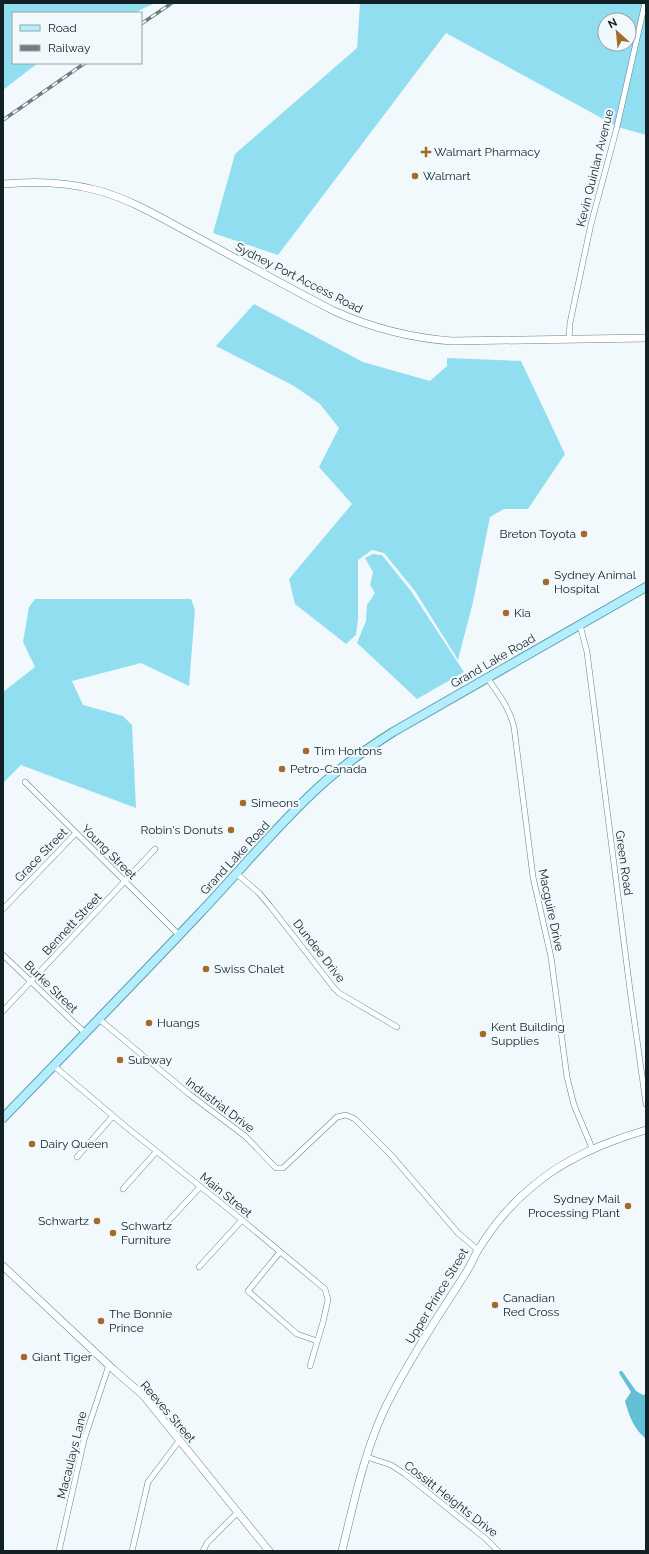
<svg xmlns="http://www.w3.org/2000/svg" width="649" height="1554" font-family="Raleway,sans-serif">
	<rect width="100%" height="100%" fill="#f1f9fc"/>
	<!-- green -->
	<path fill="#92def1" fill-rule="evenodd" d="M3 3H155L134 13H13V63H38L3 90Z
		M360 3H646V135L618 127 446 33 278 255 213 233 235 154 357 48ZM605 20H629V44H605Z
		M254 304 363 362 430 381 447 366V358L521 361 565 454 528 509H504L490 517 473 602 458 660 415 591 384 553 372 550 358 560V619L356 635 346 644 295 604 289 579 352 504 319 467 339 428 320 404 294 386 216 346Z
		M373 554 382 555 411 591 464 672 417 699 357 643 366 621 367 605 375 593 370 585 373 572 365 558Z
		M35 599H191L195 610 189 686 141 663 72 681 83 705 123 716 132 725 136 808 21 765 3 783V692L35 667 23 642 29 607Z"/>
	<!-- water -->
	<path fill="#62bfd5" d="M620 1371H622L636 1391 643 1395 646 1394V1439C634 1429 629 1416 625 1401L631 1392 619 1373Z"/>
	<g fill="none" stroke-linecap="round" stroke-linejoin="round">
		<!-- street casing -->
		<g stroke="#5e8791" stroke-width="6">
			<path id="street" d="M569 339 570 323 591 224 616 131 645 3
				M580 625 587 652 630 990 646 1104
				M488 679C499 695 509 707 514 727L533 877 551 957 567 1077 574 1105 592 1148
				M25 782 179 935
				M237 874 259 893 270 906 334 988 339 993 397 1027
				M3 909 76 833
				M3 955 85 1033
				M3 1011 155 849
				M99 1019 189 1094 245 1136 276 1168H283L337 1117 346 1115 355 1119 391 1155 458 1233 478 1250
				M54 1066 125 1126 242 1220 325 1289 328 1300 323 1322 310 1366
				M77 1157 113 1116
				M123 1189 156 1152
				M163 1227 200 1187
				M280 1252 248 1291 297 1334 317 1341
				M199 1267 242 1220
				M367 1457 391 1465 405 1474 486 1539 498 1551
				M59 1551 84 1440 109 1365
				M132 1551 148 1482 179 1441
				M203 1551 207 1543 238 1512"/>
		</g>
		<!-- secondary casing -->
		<g stroke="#5e8791" stroke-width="8">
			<path id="secondary" d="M3 184C34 181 66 182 96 190 131 199 163 219 195 236 241 261 287 287 334 311 372 328 410 338 452 341L646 338
				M3 1266 114 1370 143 1395 269 1551
				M342 1551C354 1502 364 1452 386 1406 409 1360 439 1315 467 1271 471 1265 474 1257 478 1250 492 1227 512 1203 533 1186 566 1158 605 1142 646 1130"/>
		</g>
		<!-- primary casing -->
		<g stroke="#5a9fb0" stroke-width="10">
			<path id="primary" d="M3 1118C69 1050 135 982 200 913 240 871 277 825 320 786 343 765 368 748 393 732L646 587"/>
		</g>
		<!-- street -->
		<use href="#street" stroke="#fff" stroke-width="5"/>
		<!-- secondary -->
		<use href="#secondary" stroke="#fff" stroke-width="7"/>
		<!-- primary -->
		<use href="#primary" stroke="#b4eefd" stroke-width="8"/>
		<!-- rail casing -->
		<g stroke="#707d81" stroke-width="3.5">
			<path id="rail" d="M141 24 172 3
				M3 120 85 63"/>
		</g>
		<!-- rail -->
		<use href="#rail" stroke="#f1f9fc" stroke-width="2" stroke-dasharray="6" stroke-linecap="butt"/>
	</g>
	<!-- markers -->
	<g fill="#a46a29" stroke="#f1f9fc" stroke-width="1.5">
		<path d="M424 146h4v4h4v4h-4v4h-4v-4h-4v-4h4z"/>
		<circle cx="415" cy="176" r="4"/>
		<circle cx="584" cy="534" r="4"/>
		<circle cx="546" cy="582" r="4"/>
		<circle cx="506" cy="613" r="4"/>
		<circle cx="306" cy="751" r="4"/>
		<circle cx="282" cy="769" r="4"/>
		<circle cx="243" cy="803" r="4"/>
		<circle cx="231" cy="830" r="4"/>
		<circle cx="206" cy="969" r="4"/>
		<circle cx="149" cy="1023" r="4"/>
		<circle cx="483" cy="1034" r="4"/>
		<circle cx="120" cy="1060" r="4"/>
		<circle cx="32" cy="1144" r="4"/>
		<circle cx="628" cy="1206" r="4"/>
		<circle cx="97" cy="1221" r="4"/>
		<circle cx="113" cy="1233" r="4"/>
		<circle cx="495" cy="1305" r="4"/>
		<circle cx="101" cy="1321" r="4"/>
		<circle cx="24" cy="1357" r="4"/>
	</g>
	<g text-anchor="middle" stroke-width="4" stroke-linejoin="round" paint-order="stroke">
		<!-- poi labels -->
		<g font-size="12" fill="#112126" stroke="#f1f9fc" text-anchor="start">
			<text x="434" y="156">Walmart Pharmacy</text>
			<text x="423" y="180">Walmart</text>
			<text x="576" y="538" text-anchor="end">Breton Toyota</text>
			<text x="554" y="579">Sydney Animal<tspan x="554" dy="14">Hospital</tspan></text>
			<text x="514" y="617">Kia</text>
			<text x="314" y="755">Tim Hortons</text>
			<text x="290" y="773">Petro-Canada</text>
			<text x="251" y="807">Simeons</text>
			<text x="223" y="834" text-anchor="end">Robin's Donuts</text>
			<text x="214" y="973">Swiss Chalet</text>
			<text x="157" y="1027">Huangs</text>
			<text x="491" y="1031">Kent Building<tspan x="491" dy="14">Supplies</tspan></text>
			<text x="128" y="1064">Subway</text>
			<text x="40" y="1148">Dairy Queen</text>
			<text x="620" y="1203" text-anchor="end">Sydney Mail<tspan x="620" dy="14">Processing Plant</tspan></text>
			<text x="89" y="1225" text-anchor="end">Schwartz</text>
			<text x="121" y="1230">Schwartz<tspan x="121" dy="14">Furniture</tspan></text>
			<text x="503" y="1302">Canadian<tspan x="503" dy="14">Red Cross</tspan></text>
			<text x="109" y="1318">The Bonnie<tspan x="109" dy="14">Prince</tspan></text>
			<text x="32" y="1361">Giant Tiger</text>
		</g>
		<!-- street labels -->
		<g font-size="12" fill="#112126" stroke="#f1f9fc">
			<text transform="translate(595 168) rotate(-76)" y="4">Kevin Quinlan Avenue</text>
			<text transform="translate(299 278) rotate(27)" y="4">Sydney Port Access Road</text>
			<text transform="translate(493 661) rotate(-30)" y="4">Grand Lake Road</text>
			<text transform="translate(109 852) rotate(45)" y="4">Young Street</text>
			<text transform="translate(41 855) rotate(-46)" y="4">Grace Street</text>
			<text transform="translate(235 858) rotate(-47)" y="4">Grand Lake Road</text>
			<text transform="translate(624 863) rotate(82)" y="4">Green Road</text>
			<text transform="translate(551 910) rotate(78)" y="4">Macguire Drive</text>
			<text transform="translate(72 924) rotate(-47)" y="4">Bennett Street</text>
			<text transform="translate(319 951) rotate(52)" y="4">Dundee Drive</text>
			<text transform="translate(51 987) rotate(44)" y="4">Burke Street</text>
			<text transform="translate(220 1105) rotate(37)" y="4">Industrial Drive</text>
			<text transform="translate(226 1195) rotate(39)" y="4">Main Street</text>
			<text transform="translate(437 1296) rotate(-59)" y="4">Upper Prince Street</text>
			<text transform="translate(168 1412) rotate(49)" y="4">Reeves Street</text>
			<text transform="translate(72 1455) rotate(-76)" y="4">Macaulays Lane</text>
			<text transform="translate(451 1499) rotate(38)" y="4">Cossitt Heights Drive</text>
		</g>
	</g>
	<!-- border -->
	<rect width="649" height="1554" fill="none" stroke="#112126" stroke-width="8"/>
	<!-- legend -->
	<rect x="12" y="12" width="130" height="52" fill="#f1f9fc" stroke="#97a3a6"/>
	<rect x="20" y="25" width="20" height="6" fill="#b4eefd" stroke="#97a3a6"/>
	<text x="48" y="32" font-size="12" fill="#112126">Road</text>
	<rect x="20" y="45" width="20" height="6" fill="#707d81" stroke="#97a3a6"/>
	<text x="48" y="52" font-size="12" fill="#112126">Railway</text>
	<!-- north arrow -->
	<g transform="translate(617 32) rotate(333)"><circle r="19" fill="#f1f9fc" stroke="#97a3a6"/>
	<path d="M0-3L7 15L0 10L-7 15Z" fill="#a46a29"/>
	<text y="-6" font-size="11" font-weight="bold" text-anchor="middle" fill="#112126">N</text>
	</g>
</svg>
